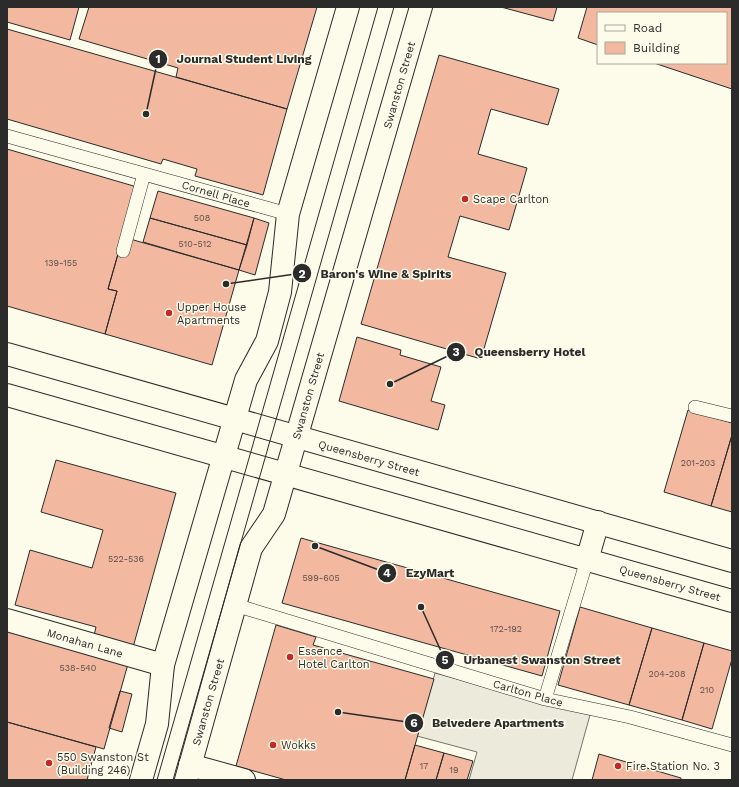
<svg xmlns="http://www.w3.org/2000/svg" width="739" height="787" font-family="'Work Sans',sans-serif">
	<rect width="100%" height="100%" fill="#fdfbea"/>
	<!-- parking -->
	<path fill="#eceadb" stroke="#74746e" d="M435 673 590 715 572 780H469L477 752 417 736Z"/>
	<!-- building -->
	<path fill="#f2b8a0" stroke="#2b2b2b" d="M7 7H79L70 40 7 22Z
		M89 7H317L287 109 176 77 178 68 79 39Z
		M501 7H557L553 21Z
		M587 7H732V89L654 63H726V13H598V45L578 38Z
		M7 29 287 109 263 195 195 176 197 169 163 159 161 164 7 119Z
		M439 55 559 89 548 125 491 109 478 154 527 168 509 230 460 216 448 257 506 273 481 359 361 324Z
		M7 149 137 187 108 289 117 291 105 334 7 306Z
		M158 191 254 218 247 245 150 218Z
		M150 218 247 245 239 270 143 242Z
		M254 218 269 223 255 275 239 270Z
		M123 237 239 270 212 365 105 334 117 291 108 289Z
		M357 337 401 350 400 355 441 367 431 401 445 405 438 430 339 401Z
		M688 410 732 423V435L711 506 664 492Z
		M732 435V512L711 506Z
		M56 460 176 493 132 651 93 640 96 627 15 605 30 550 92 568 103 530 41 512Z
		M301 538 560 611 542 676 282 603Z
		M580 607 652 628 629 705 558 685Z
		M276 625 316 637 313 645 434 679 405 780H286L236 766Z
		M652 628 704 643 682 720 629 705Z
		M7 629 128 664 104 749 7 722Z
		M704 643 732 651V659L712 729 682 720Z
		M120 691 132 694 122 732 109 728Z
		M7 722 96 747 87 780H7Z
		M415 745 444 753 436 780H405Z
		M444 753 473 761 467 780H436Z
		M599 754 681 778V780H592Z"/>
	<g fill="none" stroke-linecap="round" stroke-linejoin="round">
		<!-- service casing -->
		<g stroke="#2b2b2b" stroke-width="14">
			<path id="service" d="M7 136 288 214
				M123 251 144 174
				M695 407 732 416
				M235 605 545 699 630 717 732 745
				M545 699 587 560"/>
		</g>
		<!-- minor casing -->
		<g stroke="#2b2b2b" stroke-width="24">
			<path id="minor" d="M7 620 163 665
				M190 765 244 780"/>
		</g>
		<!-- tertiary casing -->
		<g stroke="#2b2b2b" stroke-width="24">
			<path id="tertiary" d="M141 780 157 724 163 665 246 380 267 341 280 292 288 214 348 7
				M186 780 251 548 274 514 421 7"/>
		</g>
		<!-- secondary casing -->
		<g stroke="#2b2b2b" stroke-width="24">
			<path id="secondary" d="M7 354 732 561
				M7 395 732 601
				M587 560 598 522"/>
		</g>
		<!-- service -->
		<use href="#service" stroke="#fdfbea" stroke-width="13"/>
		<!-- minor -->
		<use href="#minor" stroke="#fdfbea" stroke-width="22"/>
		<!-- tertiary -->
		<use href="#tertiary" stroke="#fdfbea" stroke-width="22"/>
		<!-- secondary -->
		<use href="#secondary" stroke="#fdfbea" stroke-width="22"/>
		<!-- tram -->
		<path stroke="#2b2b2b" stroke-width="1" d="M157 780 378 7
			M173 780 394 7"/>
	</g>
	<!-- markers -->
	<g fill="#c62828" stroke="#fdfbea" stroke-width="1.5">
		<circle cx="465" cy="199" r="4"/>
		<circle cx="169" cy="313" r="4"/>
		<circle cx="290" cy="657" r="4"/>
		<circle cx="273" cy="745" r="4"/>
		<circle cx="49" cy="763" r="4"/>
		<circle cx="618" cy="766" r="4"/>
	</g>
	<g text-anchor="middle" stroke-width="3" stroke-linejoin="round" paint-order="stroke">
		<!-- number labels -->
		<g font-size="9" fill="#5d4e48">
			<text x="202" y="221">508</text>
			<text x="195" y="247">510-512</text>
			<text x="61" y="266">139-155</text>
			<text x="698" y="466">201-203</text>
			<text x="126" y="562">522-536</text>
			<text x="321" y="581">599-605</text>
			<text x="506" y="632">172-192</text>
			<text x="78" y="671">538-540</text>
			<text x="667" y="677">204-208</text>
			<text x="707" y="693">210</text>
			<text x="424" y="769">17</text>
			<text x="454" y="773">19</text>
		</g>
		<!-- street labels -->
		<g font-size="11" fill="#2b2b2b" stroke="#fdfbea">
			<text transform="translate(399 85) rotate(-74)" y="4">Swanston Street</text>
			<text transform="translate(216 194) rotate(16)" y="4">Cornell Place</text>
			<text transform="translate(308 396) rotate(-74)" y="4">Swanston Street</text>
			<text transform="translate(369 458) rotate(16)" y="4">Queensberry Street</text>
			<text transform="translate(670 583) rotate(16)" y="4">Queensberry Street</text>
			<text transform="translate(85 643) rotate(16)" y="4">Monahan Lane</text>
			<text transform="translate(528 693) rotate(16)" y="4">Carlton Place</text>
			<text transform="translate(208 702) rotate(-74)" y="4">Swanston Street</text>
		</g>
		<!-- poi labels -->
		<g font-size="11" fill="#2b2b2b" stroke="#fdfbea" text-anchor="start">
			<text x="473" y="203">Scape Carlton</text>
			<text x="177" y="311">Upper House<tspan x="177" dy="13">Apartments</tspan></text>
			<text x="298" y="655">Essence<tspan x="298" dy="13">Hotel Carlton</tspan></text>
			<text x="281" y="749">Wokks</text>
			<text x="57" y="761">550 Swanston St<tspan x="57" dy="13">(Building 246)</tspan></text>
			<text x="626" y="770">Fire Station No. 3</text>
		</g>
	</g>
	<!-- callouts -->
	<path fill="none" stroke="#2b2b2b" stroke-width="1.5" d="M146 114L158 59M226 284L302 273M390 384L456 352M315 546L387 573M421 607L445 660M338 712L414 723"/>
	<g fill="#2b2b2b" stroke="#fdfbea" stroke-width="1.5">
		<circle cx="146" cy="114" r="4"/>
		<circle cx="226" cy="284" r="4"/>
		<circle cx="390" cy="384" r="4"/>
		<circle cx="315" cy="546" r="4"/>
		<circle cx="421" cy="607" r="4"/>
		<circle cx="338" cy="712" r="4"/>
		<circle cx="158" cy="59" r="10"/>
		<circle cx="302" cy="273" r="10"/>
		<circle cx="456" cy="352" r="10"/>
		<circle cx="387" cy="573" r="10"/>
		<circle cx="445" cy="660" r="10"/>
		<circle cx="414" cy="723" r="10"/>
	</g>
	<g font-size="12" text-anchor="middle" font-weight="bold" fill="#fff">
		<text x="158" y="63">1</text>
		<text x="302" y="278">2</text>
		<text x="456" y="356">3</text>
		<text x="387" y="577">4</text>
		<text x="445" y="664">5</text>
		<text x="414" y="727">6</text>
	</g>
	<g font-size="12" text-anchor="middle" font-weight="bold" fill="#2b2b2b" stroke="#fdfbea" stroke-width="3" stroke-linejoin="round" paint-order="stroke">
		<text x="244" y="63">Journal Student Living</text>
		<text x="386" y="278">Baron's Wine &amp; Spirits</text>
		<text x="530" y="356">Queensberry Hotel</text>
		<text x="430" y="577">EzyMart</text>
		<text x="542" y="664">Urbanest Swanston Street</text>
		<text x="498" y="727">Belvedere Apartments</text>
	</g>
	<!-- border -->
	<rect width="739" height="787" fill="none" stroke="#2b2b2b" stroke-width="16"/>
	<!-- legend -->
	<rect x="597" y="12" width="130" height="52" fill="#fdfbea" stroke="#a9a89e"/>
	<rect x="605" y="25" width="20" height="6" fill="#fdfbea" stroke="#a9a89e"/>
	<text x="633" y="32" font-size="12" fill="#2b2b2b">Road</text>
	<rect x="605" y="42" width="20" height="12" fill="#f2b8a0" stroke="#a9a89e"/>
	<text x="633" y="52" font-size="12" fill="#2b2b2b">Building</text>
</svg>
